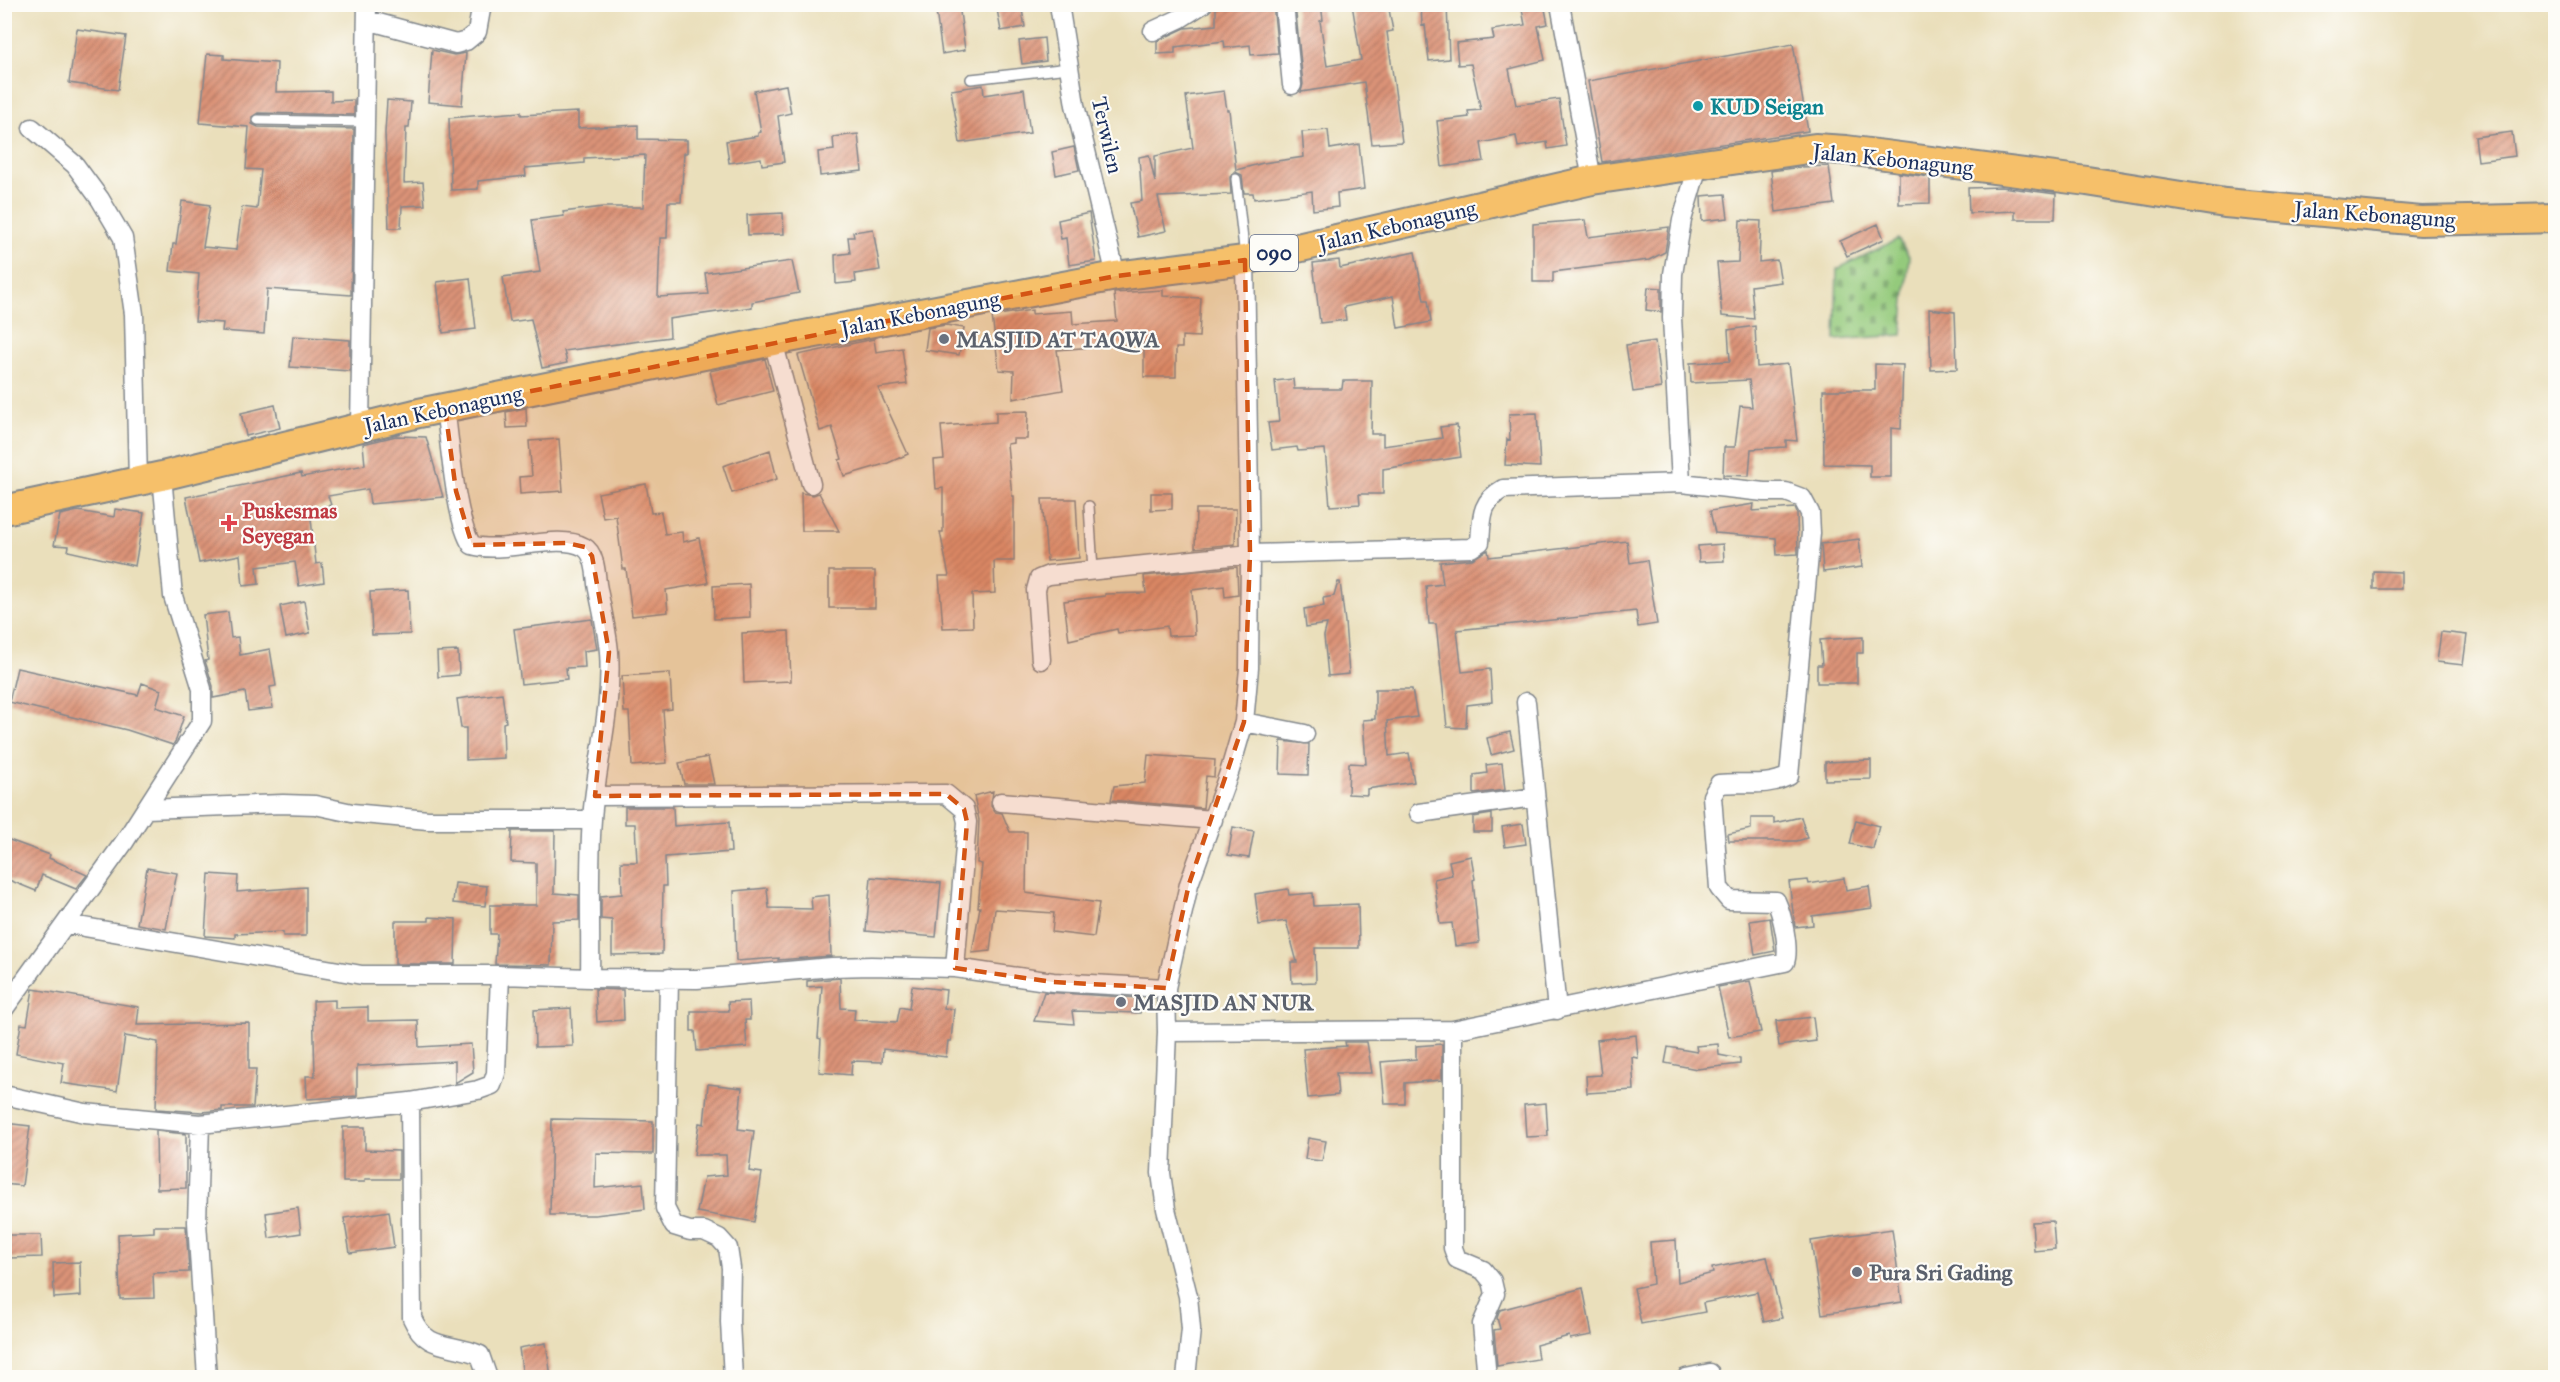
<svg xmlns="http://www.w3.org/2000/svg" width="2560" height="1382" font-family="'IM FELL Great Primer',serif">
	<defs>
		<pattern id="cemetery-stones" width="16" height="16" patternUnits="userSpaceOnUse" patternTransform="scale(1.5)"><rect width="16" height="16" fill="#94ca7c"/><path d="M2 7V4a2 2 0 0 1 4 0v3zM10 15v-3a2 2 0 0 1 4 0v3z" fill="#78a469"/></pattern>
		<pattern id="building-hatch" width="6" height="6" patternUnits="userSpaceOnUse" patternTransform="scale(1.5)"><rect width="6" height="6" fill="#db9377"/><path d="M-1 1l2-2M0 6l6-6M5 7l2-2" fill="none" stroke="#b17865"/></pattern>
	</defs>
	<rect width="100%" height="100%" fill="#fdfcf7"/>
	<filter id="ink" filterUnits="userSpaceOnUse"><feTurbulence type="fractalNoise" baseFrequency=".0167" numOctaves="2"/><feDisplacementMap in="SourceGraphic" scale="12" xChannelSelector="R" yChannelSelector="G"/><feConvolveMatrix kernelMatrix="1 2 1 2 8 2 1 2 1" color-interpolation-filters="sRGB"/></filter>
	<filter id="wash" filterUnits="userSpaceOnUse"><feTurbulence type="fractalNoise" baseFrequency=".008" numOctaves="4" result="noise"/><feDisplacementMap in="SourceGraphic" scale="24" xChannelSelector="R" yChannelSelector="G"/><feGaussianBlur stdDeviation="1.35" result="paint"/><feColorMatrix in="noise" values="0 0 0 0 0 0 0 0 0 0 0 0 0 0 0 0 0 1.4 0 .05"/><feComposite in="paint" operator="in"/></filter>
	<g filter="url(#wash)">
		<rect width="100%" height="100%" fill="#eadfbb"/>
		<!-- cemetery -->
		<path fill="url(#cemetery-stones)" stroke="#587c6d" stroke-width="1.5" d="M1898 239 1909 256 1902 335 1835 340 1837 269Z"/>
		<g id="blocks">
			<!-- building -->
			<path fill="url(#building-hatch)" d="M935 4H959L965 50 942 54Z
				M996 4H1021L1025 27 1001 31Z
				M1216 4H1273L1278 53 1251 55 1250 45 1225 48 1224 41 1175 47V53L1157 54V41L1185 28 1216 25Z
				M1295 4H1321L1323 20 1320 21 1327 66 1361 60 1352 4H1388L1393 31 1387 32 1402 142 1372 144 1364 82 1301 92 1303 84Z
				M1421 4H1447L1449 59 1429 61 1425 25 1422 26Z
				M1521 4H1544L1548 24 1538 26 1545 60 1509 69 1516 105 1559 99 1566 146 1548 149 1547 142 1518 147 1516 136 1481 143 1484 161 1442 167 1437 121 1469 117 1468 111 1481 110 1471 64 1458 65 1456 43 1494 39 1492 30 1525 25Z
				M77 29 126 36 118 90 69 83Z
				M1044 38 1046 61 1022 64 1019 41Z
				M1793 44 1808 131 1602 162 1588 81Z
				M432 50 454 55 466 53 462 105 428 102Z
				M207 54 224 55V59L277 63 276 92 331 91V101L354 100V115L258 113 252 117V124L258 127 354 129 351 295 267 289 264 334 222 331 223 323 195 321 199 274 170 271 173 244H176L182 201 210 205 203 247 236 250 242 207 257 209 261 170 246 169 249 127 200 123Z
				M786 85 791 113 778 116 784 162 762 165 761 158 729 163 726 141 758 136V133L761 132 754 91Z
				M983 85 984 95 1024 89 1030 133 960 143 951 90Z
				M1224 91 1227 110H1229L1236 170 1263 163 1304 157 1302 132 1328 130 1330 149 1359 144 1364 189 1337 193 1338 207 1313 210 1312 191 1254 199 1253 193H1244L1242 175 1235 172 1230 177 1231 194 1158 197 1166 231 1138 237 1130 203 1142 201 1139 157 1149 155 1155 182V156L1193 148 1186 96Z
				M387 100 411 102 409 128H406L404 183 423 182 425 205 402 206 401 228H389L385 133Z
				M521 112V115L578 112V128L638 125V139L687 140V153H684L681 202H668L667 238H660L658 297 708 294 705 273 792 261 799 293 752 302V307L669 319 670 337 564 351 567 363 542 368 531 319 510 322 503 277 540 272 532 220 564 216 563 212 603 207H643L645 155 584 158V163L525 168 526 176 478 181V189L451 190 449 118Z
				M2512 132 2515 156 2478 161 2475 137Z
				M858 134 862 171 820 176 818 152 834 150 833 137Z
				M1074 147 1079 170 1056 175 1052 152Z
				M1829 166 1834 204 1776 212 1771 171 1801 167Z
				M1899 173 1930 177V203L1899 204Z
				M2001 187 2056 194 2055 219H2015V211L1969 213 1968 188Z
				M1725 194 1728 218 1702 221 1701 196Z
				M783 213 784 234 748 235 747 215Z
				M1089 213 1096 261 1069 265 1066 238 1061 239 1058 220Z
				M1585 220 1588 237 1669 227 1665 252 1649 260 1553 272V282H1533V224Z
				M1740 220 1761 221 1759 262 1777 260 1781 282 1751 286 1754 319 1722 316 1717 263 1738 262Z
				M1878 224 1884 239 1847 256 1840 241Z
				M873 229 880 270 855 274 856 282 836 284 835 255 850 253 848 237H854L853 232Z
				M1415 252 1424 300H1428L1431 322 1398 328 1393 296 1344 307 1346 320 1320 323 1313 263 1339 260 1340 268Z
				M470 278 476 329 443 333 437 282Z
				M1648 287 1661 288V312L1646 310Z
				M1163 290V296L1201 298 1199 337 1182 336V348H1176V377H1144V343L1057 350 1063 390 1013 399 1014 371 999 370 992 316 1032 310V314L1072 311 1073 324 1117 321 1114 293Z
				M1929 309 1955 312 1957 369 1931 370Z
				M946 325 964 328 959 355 925 350 928 328Z
				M1755 326 1757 367 1788 364 1797 441 1786 440V447L1751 449 1749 476 1723 475 1724 447H1735L1740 406 1752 407 1749 380 1691 383 1690 363 1730 361 1728 330Z
				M293 336 350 340V371L290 367Z
				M874 339 876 352 902 348 907 384 878 388 908 454 888 463 844 476 839 460 842 459 832 427 820 431 798 355Z
				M1655 341 1661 388 1633 392 1626 345Z
				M765 359 773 391 718 405 710 371Z
				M1875 364 1903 365 1901 429 1891 428V477H1870V465L1824 464 1823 390H1875Z
				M1293 379 1294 389H1342L1343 381H1372L1371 434H1383V446L1442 438 1440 427 1457 425 1461 457 1383 469V494H1359L1360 504 1330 506 1325 449 1298 451 1297 447 1272 450 1268 423 1279 422 1275 381Z
				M275 405 280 428 246 436 241 413Z
				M526 408 527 427 507 428 506 412Z
				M1028 411 1027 439H1013V443L1007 444 1012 496H1014V561H994L995 593 972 594 973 627 943 628 939 576H949L940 532H943V488L936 489 934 460 944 459 941 426 996 422V412Z
				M1537 413 1540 467 1505 465 1507 439 1510 440 1509 414Z
				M396 436 426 437 443 497 370 504 368 489 328 496 331 505 310 510 316 564 322 563 324 582 299 586 295 562 257 567 259 584 243 586 240 555 199 563 186 497 301 473 302 477 365 465 363 444Z
				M559 439 563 491 520 494 519 477 532 476 529 441Z
				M770 450 777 479 732 493 723 466Z
				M646 484 651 513 661 512 665 534 682 532 683 542 699 538 708 583 666 590 668 612 632 616 626 569H623L616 516 603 518 598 493Z
				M801 493 813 495 819 493 839 531H802Z
				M1151 493H1172V509L1151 510Z
				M1042 499H1076L1079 558 1047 561Z
				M1754 504 1753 511 1795 508 1797 513 1798 554 1777 555 1776 538 1715 533 1710 511Z
				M115 509 144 513 135 566 68 551 69 546 54 545 60 515 78 511 114 517Z
				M1196 509H1236L1235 544 1195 548Z
				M1859 539 1862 567 1823 572 1821 544Z
				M1627 541 1630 563 1647 560 1657 624 1638 627 1636 611 1457 630 1462 672 1490 669 1492 702 1467 705 1466 728 1447 727 1436 624H1429L1426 586 1443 584 1440 562 1472 559 1488 550 1489 557Z
				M1723 544 1724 561 1699 562 1698 546Z
				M1237 567 1238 595 1225 597 1224 586 1192 590 1195 635 1168 636 1167 626 1118 633 1117 629 1069 640 1064 601 1105 596V594L1146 593 1144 576Z
				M829 571H875V608H829Z
				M2373 571 2401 572V589H2373Z
				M1338 582H1340L1345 622 1349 674 1328 676 1324 636 1327 624 1306 627 1304 609 1324 606 1323 598 1334 596Z
				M749 584 750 617 714 619 713 586Z
				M408 590 410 634 372 635 370 592Z
				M304 601 310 633 286 638 280 606Z
				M228 612 231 638 238 637 240 655 270 649 276 686 270 687 273 708 248 711 245 692 213 698V686L205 661 208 660 203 615Z
				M592 619 597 649 584 651 585 667 566 668 567 679 521 684 514 629Z
				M789 631 791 681 744 683 742 633Z
				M2441 632 2467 635 2463 665 2437 662Z
				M1863 637V653H1857V683H1817V665H1822L1820 640Z
				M458 651 459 675 438 677 437 652Z
				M17 668 138 695 142 683 161 690 156 707 184 716 176 740 173 745 127 730 9 702Z
				M670 673 672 709 663 710 667 763 632 766 629 712H624L622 676Z
				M1375 689H1412L1417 717 1387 721 1389 756 1409 753 1414 782 1367 789V795L1348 794 1349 763 1366 764 1363 720 1375 719Z
				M502 693 506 722 503 723 504 758 466 760V728H461L457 699Z
				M1510 732 1514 749 1491 755 1487 738Z
				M1281 741 1309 744 1308 775 1280 774Z
				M1148 755 1215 760 1214 777 1206 776 1203 808 1111 800 1114 786 1145 783Z
				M708 757 714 784H684L679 763Z
				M1871 760V779L1825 780V762Z
				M1502 763 1505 790 1474 794V775L1487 773 1486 765Z
				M993 791 991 806 995 812 1002 813 1010 832H1027L1026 893 1099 903 1094 937 1052 932 1054 913 995 909 990 951 972 953 980 907H978L982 864 977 863 979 820 974 796Z
				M625 807H673L674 826 729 822 731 852 665 857 666 886H663L662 954 612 955V920L601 919V896L622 894 621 862H637L635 824H625Z
				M1492 814V832H1473V817Z
				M1801 817 1807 838 1797 841H1729L1728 834 1751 829V818H1774V823Z
				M1856 820 1879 826 1873 849 1850 844Z
				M1523 824 1526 844 1505 847 1502 827Z
				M1233 827 1254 831 1249 858 1228 855Z
				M512 831H555L554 893 579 895V920L552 921 551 965 495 964 497 934H490V905H536V863L511 862Z
				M4 838 50 855 49 858 87 875 76 889 42 875 36 891 4 878Z
				M1471 856 1475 879 1473 880 1479 943 1455 946 1452 923 1440 924 1434 879 1452 875 1449 861Z
				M147 868 177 873 166 929 137 924Z
				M209 874 238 876 237 892 306 887V936H283V932L235 934V938L205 936Z
				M871 877 941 883 936 937 866 931Z
				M1844 878 1846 890 1869 886 1872 908 1812 916 1813 925 1795 927 1789 882 1808 880 1809 884Z
				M455 883 487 886 485 906 453 903Z
				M767 888 769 908 812 909 811 897 829 895 831 956 778 960 779 958 736 961 734 891Z
				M1288 889 1289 895 1313 893 1314 906 1358 904 1359 948H1315L1316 982 1292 983 1291 962H1297L1286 921 1259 925 1255 894Z
				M429 917 456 919 455 964H395V921H429Z
				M1770 918 1775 951 1755 955 1750 921Z
				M840 978 841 1008 855 1009 854 1020 897 1022 900 1007 909 1009 912 986 946 990 944 1008 954 1009 951 1041H948L946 1057 883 1049 882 1062 852 1061 851 1075 819 1072 821 1039 818 1038 822 986 807 987V981Z
				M1750 981 1761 1032 1729 1037 1718 987Z
				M33 989 139 1007 137 1025 249 1023V1069H256L253 1107H222V1110L202 1112 156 1109 158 1042 125 1036 117 1091 61 1083 64 1063 16 1054 21 1024 27 1025Z
				M595 989 623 990 624 1020 597 1022Z
				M1044 992 1141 998 1140 1013 1072 1011 1074 1024 1034 1021Z
				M335 1000V1008L368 1007V1021L418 1020 419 1047 471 1044 473 1072 455 1083V1061L357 1066V1096L307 1099 306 1076H315L313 1001Z
				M749 1001 750 1020H745L747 1047 697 1051 695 1031H691V1011H729L728 1002Z
				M571 1008 573 1046 535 1047 534 1010Z
				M1813 1017 1816 1041 1779 1046 1776 1021Z
				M1636 1035 1638 1058 1632 1057 1634 1090 1587 1093 1586 1076 1601 1075 1597 1040Z
				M1345 1042H1367L1372 1073H1336L1338 1095 1308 1098 1303 1049 1346 1046Z
				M1442 1044V1080L1405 1083V1104H1385L1381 1062 1416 1059V1046Z
				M1718 1044 1719 1055 1740 1059V1064L1697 1069 1665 1063 1668 1047 1697 1052 1696 1046Z
				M708 1084 742 1088 738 1129 754 1131 749 1171 762 1173 754 1222 697 1212 704 1177 727 1175 726 1155H694L699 1123 704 1124Z
				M1546 1103 1548 1136 1526 1137 1524 1105Z
				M552 1119 653 1121V1154L596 1153 595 1188 643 1183 645 1209 595 1215H550Z
				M4 1123 30 1126 22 1186 4 1184Z
				M343 1127H365V1150L399 1151V1179H365V1182H343Z
				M156 1131 186 1134V1188L157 1189Z
				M1308 1138 1326 1141 1322 1161 1305 1159Z
				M298 1208 301 1233 269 1238 266 1213Z
				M389 1211 394 1247 350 1253 344 1218Z
				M2053 1221 2055 1249 2034 1251 2032 1222Z
				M154 1226H186L189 1272 153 1273 154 1298 120 1299 118 1234 154 1232Z
				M1892 1229 1902 1302 1822 1314 1811 1241Z
				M8 1235H41L42 1257 8 1258Z
				M1676 1240 1678 1282 1713 1273 1712 1268 1767 1257 1782 1318 1764 1322 1757 1292 1703 1303 1705 1312 1641 1324 1634 1288 1653 1284 1650 1242Z
				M80 1262 81 1296 54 1298 53 1263Z
				M1583 1288 1592 1335 1570 1339 1569 1336 1536 1345 1538 1359 1497 1366 1494 1330 1500 1329 1497 1318 1500 1310Z
				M546 1343 551 1377H523L519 1348Z"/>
		</g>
	</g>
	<g filter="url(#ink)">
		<use href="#blocks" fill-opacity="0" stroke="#82878c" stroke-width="1.5"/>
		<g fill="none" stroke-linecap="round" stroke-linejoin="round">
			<!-- lane casing -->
			<g stroke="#82878c" stroke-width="12">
				<path id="lane" d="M971 79 1069 68
					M258 120 365 122
					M1236 179 1245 257
					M1089 506 1093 570"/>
			</g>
			<!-- street casing -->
			<g stroke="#82878c" stroke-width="21">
				<path id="street" d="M1059 4 1075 105 1116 276
					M1284 4 1292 85
					M1560 4 1592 180
					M367 20 456 44 466 41 477 32 482 4
					M1153 31 1181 18 1203 4
					M32 128 75 165 100 199 123 238 134 314 138 481
					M773 341 811 484
					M445 408C450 440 455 521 472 545 503 555 558 532 584 547 595 553 596 573 597 584 601 607 607 629 609 652 613 707 596 764 592 819 588 872 591 926 590 978
					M360 426 367 4
					M1681 483 1672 318 1673 274 1682 220 1698 166
					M1041 660 1036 590 1039 579 1049 575 1250 554 1471 548 1480 542C1482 518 1480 502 1503 489L1681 483 1764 492H1786L1802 498 1810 513 1811 533 1789 776C1764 788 1745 781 1719 784L1712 796 1719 888 1729 900 1776 901C1782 914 1790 949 1785 962L1453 1030 1167 1032
					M1526 702 1557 1010
					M1244 722 1305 734
					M595 796 946 794 964 809 967 822 955 968
					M1001 802 1213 820
					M146 809 283 804 315 805 352 813 428 820H592
					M1419 813 1535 797
					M67 924 362 975H500L590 978 697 979 832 967 871 966 955 968 1053 982 1166 988
					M669 978 665 1208 674 1226 690 1231H704L719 1238 728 1248 731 1268 730 1322 733 1378
					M4 1009 125 841 202 721V689L173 596 162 476
					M1453 1030V1248L1457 1259 1483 1270 1492 1281 1495 1294 1482 1324 1487 1378
					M4 1095 85 1113 200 1124 410 1102 478 1090 492 1085 496 1073 500 975
					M410 1102 412 1318C427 1352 450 1342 480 1355L488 1378
					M200 1124 197 1222 207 1378
					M1186 1378 1191 1329 1188 1296 1166 1209 1161 1173 1167 1032 1166 988 1189 884 1230 770 1244 722 1249 668 1250 554 1245 260
					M1686 1378 1710 1373"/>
			</g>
			<!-- primary casing -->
			<g stroke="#82878c" stroke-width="32">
				<path id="primary" d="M4 510 162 476 419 413 773 341 1116 276 1245 260 1592 180 1815 148 1846 150 2087 181 2225 203 2421 221 2556 218"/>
			</g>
			<!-- lane -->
			<use href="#lane" stroke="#fff" stroke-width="9"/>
			<!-- street -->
			<use href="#street" stroke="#fff" stroke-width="18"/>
			<!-- primary -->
			<use href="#primary" stroke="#f6c06b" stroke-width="28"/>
		</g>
	</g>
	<!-- marked area -->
	<path fill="#d45514" fill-opacity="0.2" stroke="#d45514" stroke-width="4.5" stroke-dasharray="12 8" stroke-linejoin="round" d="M1245 260 1250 554 1244 722 1189 884 1166 988 1053 982 955 968 967 822 964 809 946 794 595 796 609 652 592 556 585 547 567 543 472 545 456 491 445 408 1116 276Z"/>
	<!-- markers -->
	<circle fill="#0f9aa8" stroke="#fdfcf7" stroke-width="2" cx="1698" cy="106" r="6"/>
	<g fill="#6b7280" stroke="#fdfcf7" stroke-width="2">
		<circle cx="944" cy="339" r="6"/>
		<circle cx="1121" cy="1002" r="6"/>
		<circle cx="1857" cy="1272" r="6"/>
	</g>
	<path fill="#e0444e" stroke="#fdfcf7" stroke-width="2" d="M226 514h6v6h6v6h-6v6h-6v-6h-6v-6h6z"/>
	<g text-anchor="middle" stroke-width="4.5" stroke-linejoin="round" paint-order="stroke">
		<!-- shield labels -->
		<rect fill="#fdfcf7" stroke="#5f6c8c" stroke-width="1.5" x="1250" y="235" width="48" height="36" rx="4.5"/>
		<g font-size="21" font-weight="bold" fill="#1b2f5e">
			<text x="1274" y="260">090</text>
		</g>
		<!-- culture labels -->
		<g font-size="22" font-weight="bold" fill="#0d838f" stroke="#fdfcf7" text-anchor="start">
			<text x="1710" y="114">KUD Seigan</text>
		</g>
		<!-- street labels -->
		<g font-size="22" fill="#1b2f5e" stroke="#fdfcf7">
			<text transform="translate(1108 135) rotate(77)" y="8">Terwilen</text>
			<text transform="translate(1893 159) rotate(6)" y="8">Jalan Kebonagung</text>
			<text transform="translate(2375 214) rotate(4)" y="8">Jalan Kebonagung</text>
			<text transform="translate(1397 225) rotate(-13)" y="8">Jalan Kebonagung</text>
			<text transform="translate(920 313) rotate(-11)" y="8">Jalan Kebonagung</text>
			<text transform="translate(443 409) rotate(-12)" y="8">Jalan Kebonagung</text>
		</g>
		<!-- worship labels -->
		<g font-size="22" font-weight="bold" fill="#5b616d" stroke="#fdfcf7" text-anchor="start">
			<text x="956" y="347">MASJID AT TAQWA</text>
			<text x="1133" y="1010">MASJID AN NUR</text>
			<text x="1869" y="1280">Pura Sri Gading</text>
		</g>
		<!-- health labels -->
		<g font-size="22" font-weight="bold" fill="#be3a42" stroke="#fdfcf7" text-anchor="start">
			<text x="242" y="518">Puskesmas<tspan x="242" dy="25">Seyegan</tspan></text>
		</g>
	</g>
	<!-- margin -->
	<rect width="2560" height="1382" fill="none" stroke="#fdfcf7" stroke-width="24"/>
</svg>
